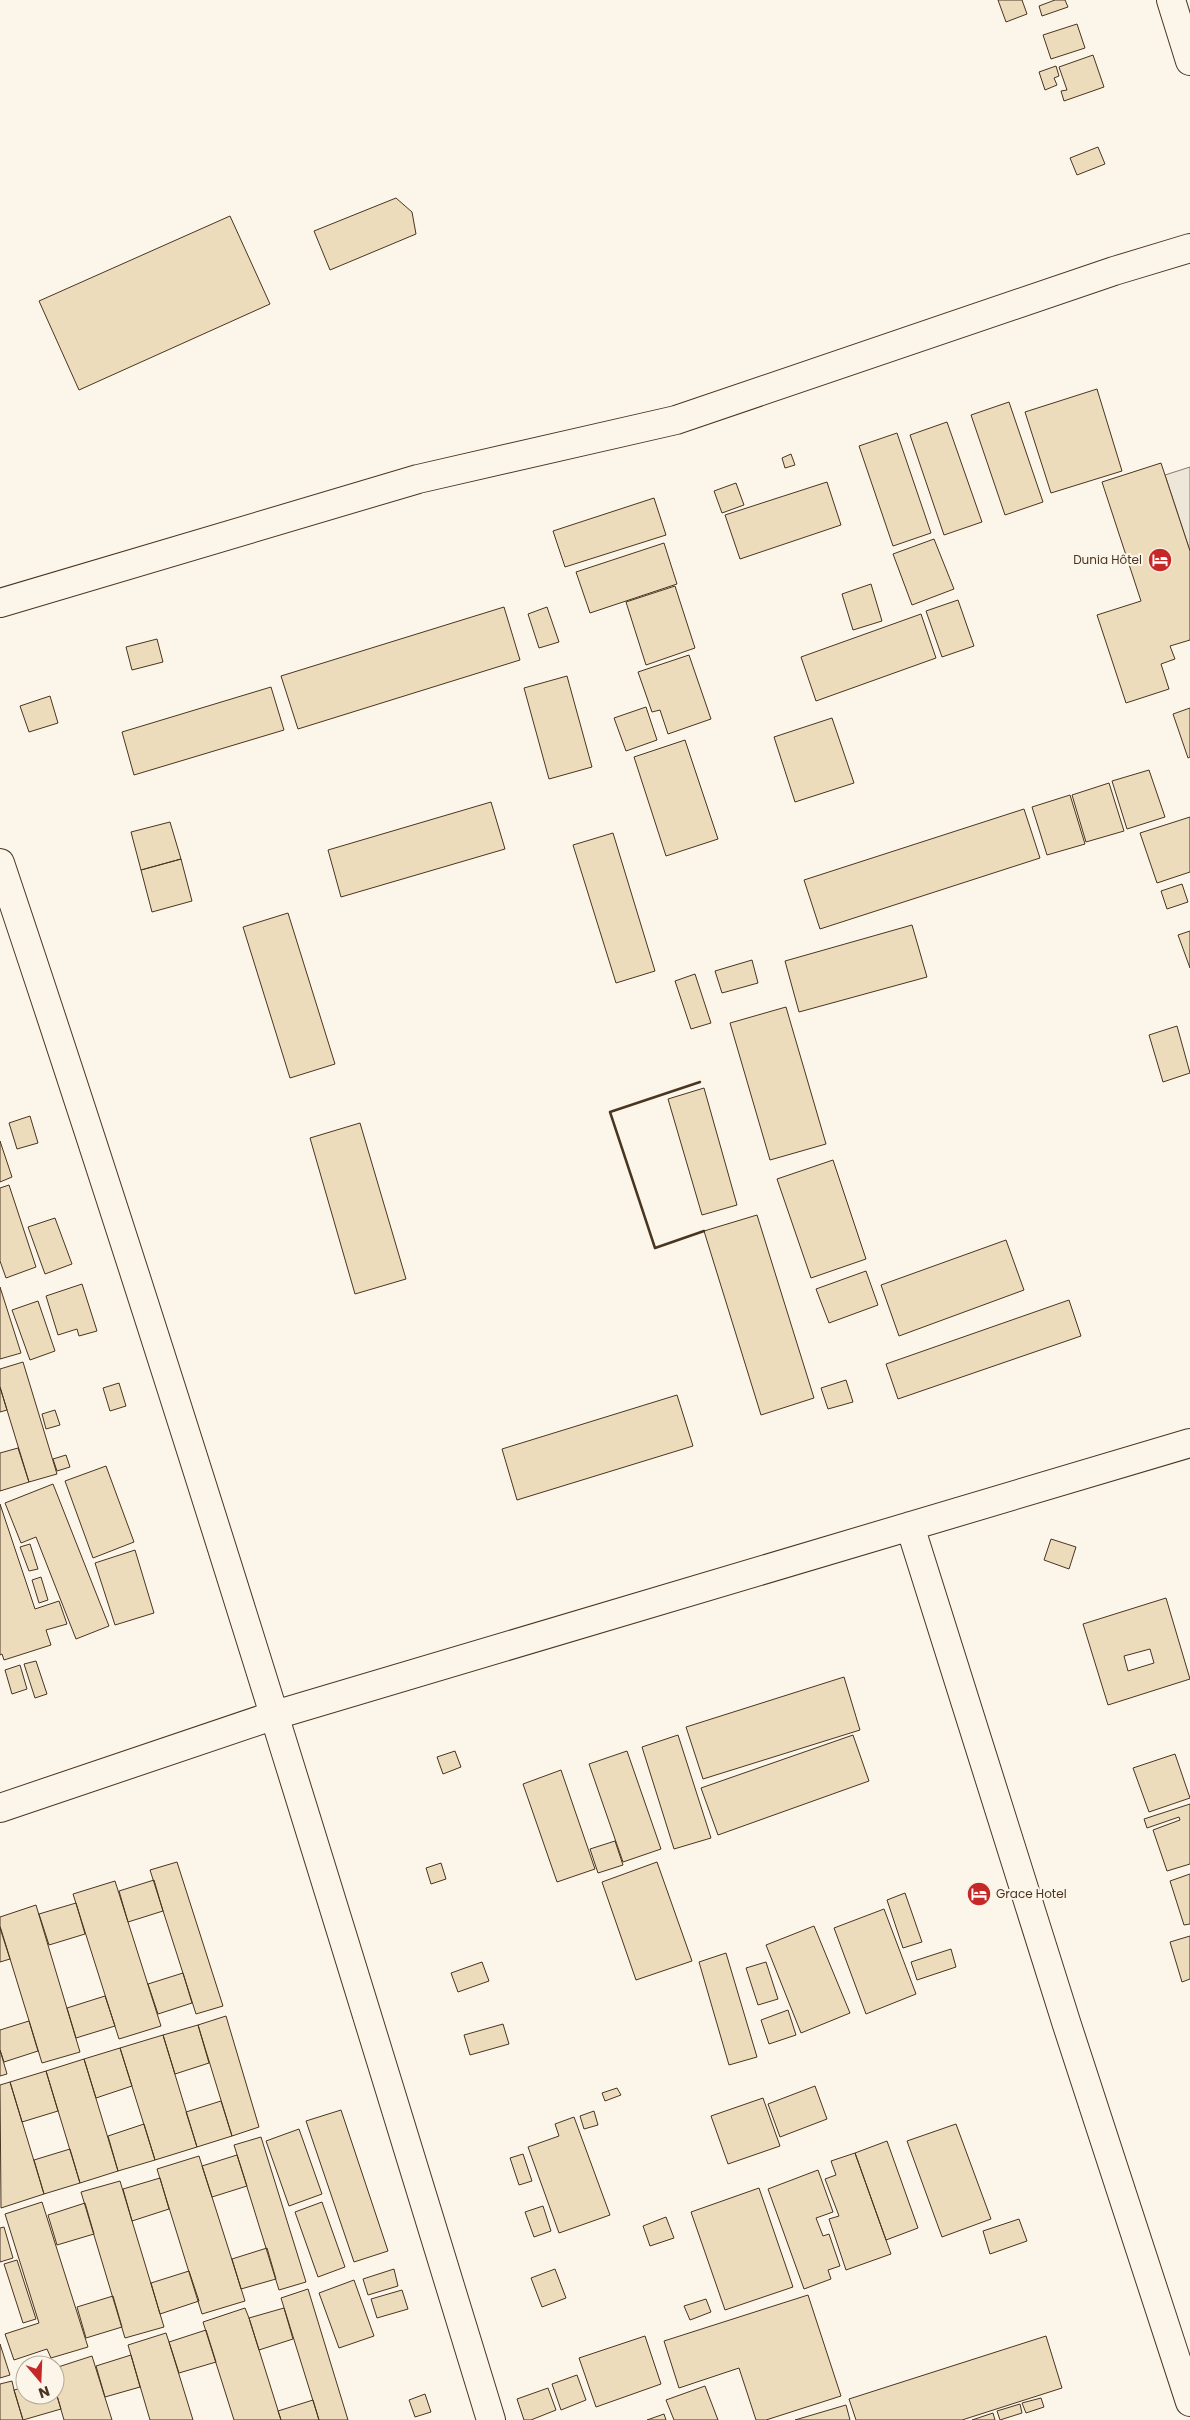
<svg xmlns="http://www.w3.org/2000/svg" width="1190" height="2420" font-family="Poppins,sans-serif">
	<rect width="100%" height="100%" fill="#fbf6e9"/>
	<!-- parking -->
	<path fill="#ede7d9" stroke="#887966" d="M1190 467V551L1165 475Z"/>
	<!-- building -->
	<path fill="#ecdcbc" stroke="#4a3520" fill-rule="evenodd" d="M998 0H1022L1027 14 1006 22Z
		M1055 0H1065L1068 7 1042 16 1039 6Z
		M1077 24 1085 48 1051 59 1043 35Z
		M1093 55 1104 87 1064 101 1061 91 1067 90 1059 67Z
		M1056 66 1059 76 1054 78 1057 85 1045 90 1039 72Z
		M1098 147 1105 164 1077 175 1070 158Z
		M396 198 412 212 416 234 330 270 314 231Z
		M230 216 270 304 79 390 39 301Z
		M1097 389 1122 471 1051 493 1025 412Z
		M1009 402 1043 502 1005 515 971 415Z
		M947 422 982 522 944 535 910 435Z
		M897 433 931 533 893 546 859 446Z
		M791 454 795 465 785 468 782 458Z
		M1161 463 1190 551V640L1170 646 1175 659 1161 664 1169 689 1126 703 1097 615 1141 601 1102 482Z
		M827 482 841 525 740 559 725 515Z
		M736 483 744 505 722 513 714 491Z
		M654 498 666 535 565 567 553 531Z
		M934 539 954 589 912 605 893 554Z
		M664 543 677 584 590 613 576 572Z
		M871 584 882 621 853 630 842 594Z
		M675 586 695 648 646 665 626 602Z
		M958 600 974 646 942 657 926 611Z
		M504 607 520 660 298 729 281 676Z
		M547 607 559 642 539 648 528 614Z
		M921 614 936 658 816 701 801 657Z
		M157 639 163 662 132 670 126 647Z
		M689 655 711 719 668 734 660 710 652 712 638 672Z
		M567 676 592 767 549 779 524 688Z
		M271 687 284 730 134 775 122 732Z
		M50 696 58 723 29 732 20 706Z
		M646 707 657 740 626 751 614 718Z
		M1190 708V757L1188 758 1173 714Z
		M832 718 854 783 795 802 774 737Z
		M685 740 718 839 666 856 634 757Z
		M1149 770 1165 817 1127 829 1112 781Z
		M1109 783 1124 831 1086 842 1072 795Z
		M1070 795 1085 844 1047 855 1032 807Z
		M491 802 505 849 341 897 328 850Z
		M1024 809 1040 858 820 929 804 880Z
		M1190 817V872L1157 883 1140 833Z
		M170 822 181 859 141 870 131 832Z
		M613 833 655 971 616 983 573 845Z
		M181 859 192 901 152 912 141 870Z
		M1182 884 1188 902 1167 909 1161 891Z
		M288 913 335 1064 290 1078 243 927Z
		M912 925 927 977 799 1012 785 961Z
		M1190 931V968L1178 935Z
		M752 960 758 983 722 993 715 971Z
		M695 974 711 1023 691 1029 675 981Z
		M786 1007 826 1144 770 1160 730 1023Z
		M1177 1026 1190 1073 1163 1082 1149 1035Z
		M704 1088 737 1205 702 1215 668 1099Z
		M30 1116 38 1143 17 1149 9 1123Z
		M360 1123 406 1279 355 1294 310 1138Z
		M0 1141 12 1177 0 1182Z
		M833 1160 866 1259 811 1278 777 1179Z
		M9 1185 36 1267 6 1278 0 1261V1188Z
		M757 1215 814 1398 761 1415 704 1231Z
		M55 1218 72 1264 45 1274 28 1227Z
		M1006 1240 1024 1290 899 1336 881 1285Z
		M866 1271 878 1305 829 1323 816 1289Z
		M82 1284 97 1331 79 1336 77 1329 58 1335 46 1296Z
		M0 1287 21 1353 0 1359Z
		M1069 1300 1081 1336 898 1399 886 1364Z
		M38 1301 55 1351 30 1360 12 1310Z
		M23 1362 57 1474 29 1482 0 1387V1369Z
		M846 1380 853 1402 828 1409 821 1388Z
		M119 1383 126 1406 110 1411 103 1388Z
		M0 1387 7 1410 0 1412Z
		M677 1395 693 1446 517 1500 502 1449Z
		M55 1410 60 1425 46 1429 42 1414Z
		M18 1448 29 1482 0 1491V1453Z
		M66 1455 70 1467 57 1471 53 1459Z
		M106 1466 134 1542 93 1558 65 1481Z
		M53 1484 109 1626 76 1639 36 1537 21 1543 5 1503Z
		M0 1504 35 1609 59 1601 67 1624 46 1630 51 1645 4 1660 2 1654 0 1655Z
		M1051 1539 1076 1547 1069 1569 1044 1560Z
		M30 1544 38 1569 29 1571 20 1547Z
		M135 1550 154 1613 115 1625 95 1563Z
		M41 1577 48 1600 39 1603 32 1580Z
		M1166 1598 1190 1679 1108 1705 1083 1624ZM1150 1649 1154 1663 1128 1671 1124 1656Z
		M36 1661 47 1694 35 1698 24 1664Z
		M20 1665 27 1689 12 1694 5 1670Z
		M844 1677 860 1730 703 1779 686 1727Z
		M678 1735 711 1838 674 1849 642 1747Z
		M853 1735 869 1781 718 1835 701 1788Z
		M455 1751 461 1767 443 1774 437 1757Z
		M627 1751 661 1849 623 1862 589 1764Z
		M1175 1754 1190 1798 1149 1812 1133 1768Z
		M561 1770 595 1869 557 1882 523 1784Z
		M1190 1804V1864L1167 1871 1153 1830 1180 1820 1179 1817 1147 1828 1144 1819Z
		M615 1841 623 1865 598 1873 590 1849Z
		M177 1862 223 2006 196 2014 150 1870Z
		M657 1862 692 1961 636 1980 602 1882Z
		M441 1863 446 1879 431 1884 426 1868Z
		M1190 1874V1924L1184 1925 1170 1881Z
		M154 1880 163 1911 128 1922 119 1891Z
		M115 1881 161 2026 119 2039 73 1894Z
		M905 1893 922 1942 903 1948 887 1900Z
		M76 1903 85 1934 49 1945 39 1914Z
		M36 1905 80 2052 42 2063 0 1926V1917Z
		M884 1909 916 1994 866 2014 834 1928Z
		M814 1926 850 2013 801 2033 766 1945Z
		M0 1928 10 1959 0 1962Z
		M1190 1936V1979L1182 1982 1170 1942Z
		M951 1949 956 1967 917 1980 911 1962Z
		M726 1953 757 2057 729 2065 699 1962Z
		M482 1962 489 1981 458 1992 451 1973Z
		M766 1962 778 1999 758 2005 746 1968Z
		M183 1973 192 2003 158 2014 148 1984Z
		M105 1996 115 2026 76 2038 67 2008Z
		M788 2010 796 2035 769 2044 761 2020Z
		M226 2016 259 2127 232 2136 198 2025Z
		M29 2021 38 2051 4 2062 0 2050V2030Z
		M503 2024 509 2044 470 2055 464 2035Z
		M198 2025 209 2063 175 2074 163 2035Z
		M163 2035 197 2147 155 2160 120 2048Z
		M120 2048 132 2086 96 2098 84 2059Z
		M0 2050 7 2074 0 2076Z
		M84 2059 118 2171 80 2183 46 2071Z
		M46 2071 58 2111 22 2122 10 2082Z
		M10 2082 44 2194 1 2208 0 2085Z
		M815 2086 827 2119 780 2137 768 2104Z
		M617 2088 621 2095 605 2101 602 2093Z
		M763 2098 780 2146 728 2164 711 2116Z
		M221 2101 232 2136 197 2147 186 2112Z
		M341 2110 388 2251 354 2262 306 2121Z
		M594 2111 598 2125 584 2129 580 2116Z
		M574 2117 610 2215 559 2233 528 2147 559 2136 555 2124Z
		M144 2124 155 2160 118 2171 108 2136Z
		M956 2124 991 2219 942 2237 907 2141Z
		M299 2129 322 2194 289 2206 266 2141Z
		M261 2137 306 2282 279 2290 234 2145Z
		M887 2141 918 2228 886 2240 855 2153Z
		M70 2149 80 2183 44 2194 34 2160Z
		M855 2153 891 2254 846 2270 829 2219 839 2216 825 2179 836 2175 831 2161Z
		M523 2154 532 2181 519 2185 510 2158Z
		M237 2155 247 2186 212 2197 202 2166Z
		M199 2156 245 2301 202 2314 157 2169Z
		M818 2170 833 2212 816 2218 823 2236 829 2234 840 2266 828 2270 831 2279 804 2289 768 2189Z
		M160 2178 169 2209 132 2221 123 2189Z
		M120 2181 164 2327 125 2338 81 2192Z
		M759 2188 793 2287 725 2310 691 2212Z
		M42 2202 88 2347 51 2358 47 2349 14 2360 5 2334 39 2323 5 2214Z
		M322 2202 345 2267 318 2277 295 2212Z
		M85 2203 94 2234 57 2245 48 2215Z
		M543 2206 551 2231 534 2237 525 2212Z
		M666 2217 674 2238 650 2246 643 2226Z
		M1019 2219 1027 2241 990 2254 983 2231Z
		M4 2227 13 2258 0 2262V2228Z
		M267 2248 276 2279 241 2289 232 2259Z
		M17 2260 36 2319 23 2323 4 2264Z
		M394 2269 398 2286 368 2295 363 2279Z
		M555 2269 566 2298 542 2307 531 2278Z
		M189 2271 199 2301 160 2314 151 2283Z
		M354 2280 374 2336 339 2348 319 2293Z
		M308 2289 348 2420H319L281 2298Z
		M402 2290 408 2309 377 2318 371 2299Z
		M808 2295 841 2396 766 2420H756L739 2368 679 2388 664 2341Z
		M113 2296 122 2327 86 2338 77 2307Z
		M706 2299 711 2312 690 2320 684 2306Z
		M245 2308 249 2318 281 2420H234L203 2322Z
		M284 2308 293 2339 259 2350 249 2318Z
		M206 2330 216 2362 179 2373 169 2342Z
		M166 2333 169 2342 193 2420H150L128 2345Z
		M645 2336 661 2384 596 2407 579 2358Z
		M1046 2336 1062 2388 962 2420H856L849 2399Z
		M0 2344 10 2375 0 2378Z
		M131 2355 140 2387 105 2397 96 2366Z
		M92 2356 112 2420H64L55 2389V2368Z
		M577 2375 586 2400 561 2410 552 2384Z
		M12 2381 14 2390 23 2420H0V2384Z
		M705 2386 718 2420H674L666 2400Z
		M25 2387V2395H55V2389L61 2409 23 2420 14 2390Z
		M548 2388 556 2410 531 2420H524L517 2399Z
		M425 2394 431 2412 415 2417 409 2400Z
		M1041 2398 1044 2407 1026 2413 1022 2403Z
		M313 2400 319 2420H281L278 2411Z
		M1020 2404 1022 2413 1000 2420 997 2411Z
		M846 2405 850 2420H795Z
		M993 2413 995 2420H972Z
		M664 2414 666 2420H647Z"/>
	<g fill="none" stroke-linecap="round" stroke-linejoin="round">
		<!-- street casing -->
		<g stroke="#4a3520" stroke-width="30">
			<path id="street" d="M0 603 418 479 676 420 1114 271 1190 248
				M0 863C173 1379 332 1900 491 2420
				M910 1526 1067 2025 1190 2402
				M0 1808 275 1715 1190 1443"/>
		</g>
		<!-- secondary casing -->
		<g stroke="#4a3520" stroke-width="30">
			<path id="secondary" d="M1171 0 1190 61"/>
		</g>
		<!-- street -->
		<use href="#street" stroke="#fbf6e9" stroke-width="28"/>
		<!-- secondary -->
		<use href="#secondary" stroke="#fbf6e9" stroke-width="28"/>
		<!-- wall -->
		<path stroke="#4a3520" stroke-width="2.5" d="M700 1082 610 1112 655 1248 704 1231"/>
	</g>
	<!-- icons -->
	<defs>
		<g id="hotel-disc" transform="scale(1.25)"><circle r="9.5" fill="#c62828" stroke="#fbf6e9"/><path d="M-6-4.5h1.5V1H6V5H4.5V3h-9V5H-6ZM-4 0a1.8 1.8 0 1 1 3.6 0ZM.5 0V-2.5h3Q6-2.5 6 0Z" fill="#fff"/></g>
	</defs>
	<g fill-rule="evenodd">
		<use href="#hotel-disc" x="1160" y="560"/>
		<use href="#hotel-disc" x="979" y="1894"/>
	</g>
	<g text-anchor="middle" stroke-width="4" stroke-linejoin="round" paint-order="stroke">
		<!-- poi labels -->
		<g font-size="12" fill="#4a3520" stroke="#fbf6e9" text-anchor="end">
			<text x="1142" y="564">Dunia Hôtel</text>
			<text x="996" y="1898" text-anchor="start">Grace Hotel</text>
		</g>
	</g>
	<!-- north arrow -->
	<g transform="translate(40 2380) rotate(161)"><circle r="24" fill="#fbf6e9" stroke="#b4a999"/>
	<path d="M0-4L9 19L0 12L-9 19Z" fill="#c62828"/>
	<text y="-8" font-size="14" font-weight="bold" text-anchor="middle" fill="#4a3520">N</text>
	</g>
</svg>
